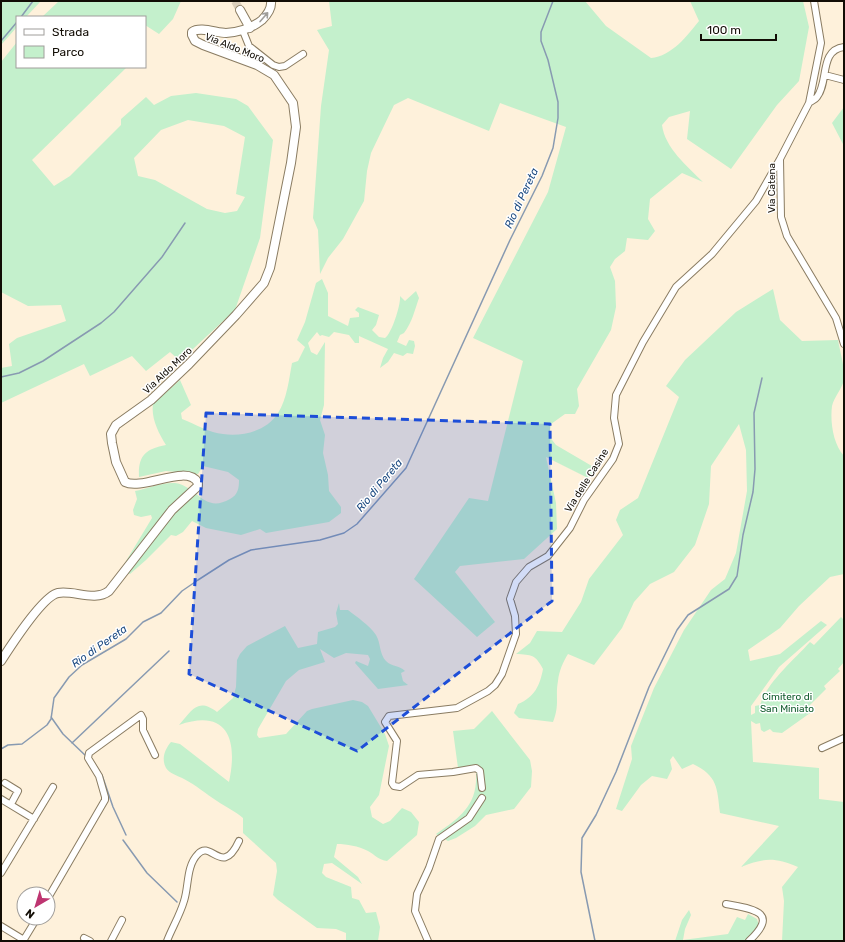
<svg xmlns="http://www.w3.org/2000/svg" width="845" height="942" font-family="Rubik,sans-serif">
	<rect width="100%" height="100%" fill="#fef1db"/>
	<!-- green -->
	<path fill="#c4f0cc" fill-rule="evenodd" d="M1 1H41L26 17H17V27L1 45Z
		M59 1H181L173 19 159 34 145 25V17H42Z
		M329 1H585L606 26 651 58C672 56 687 36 699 21L690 1H803L809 27 799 81 777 105 731 169 687 139 690 111 669 117 662 125C665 148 687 166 703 182L682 173 650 199 648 219 655 231 648 240 627 238 625 251 615 259 610 267 615 281 616 307 611 330 577 389 579 406 575 414H565L551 424 549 436 556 445 597 469 593 477H586L546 457 556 503 557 529 524 559 460 566 455 572 495 622 477 637 414 579 469 498 488 501 523 361 473 338 548 192 566 127 500 103 489 131 408 98 394 105 371 153 367 171 364 201 343 239 328 258 320 274 318 230 313 218 321 106 329 50 317 30 332 26Z
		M17 42V67H127L32 160 54 186 70 176 121 125V119L146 97 154 105 171 96 196 93 236 99 248 106 273 140 260 238 235 310 180 361 170 352 146 371 132 356 90 376 84 364 1 403V368L12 366 9 344 17 338 66 321 61 305 28 306 1 292V62ZM188 120 224 126 245 137 236 194 245 197 237 211 225 213 207 209 155 180 138 176 134 158 161 130Z
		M844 107V146L832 123Z
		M322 279 328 293V316L348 326 350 318 359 317V313L355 310 358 307 379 315 376 325 372 330 379 337 385 338C392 333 401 304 400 296L405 301 416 291 419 298C415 309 412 323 404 333L400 335 397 342 406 346 409 340 414 341 415 346 413 354 407 353 403 356 394 353 388 362 380 368 383 358 388 349 359 336V343H355L349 335 334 332 329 337 322 335 320 336 317 332 308 343 311 352 317 355 325 342 324 405 320 420 325 435 323 453 328 475 329 491 341 507V513L329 522 266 533 260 529 241 535 206 528 192 521 183 532 176 536 171 535 146 560 130 574 120 571 152 518 151 515 141 517 134 515 133 510 137 499 135 491C146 489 163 482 175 483 197 486 204 514 230 499 238 495 239 488 239 480L228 472 203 466 198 474 166 471 139 477C138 456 145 449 166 445 158 432 151 418 153 404L180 380 191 405 181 413 182 419C195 424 210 433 223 434 242 437 267 431 278 413 287 399 289 379 292 363L298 361 305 347 297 340 305 322 316 283Z
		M773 289 780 320 802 341 838 340C840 352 845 367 844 380 842 389 834 397 832 406 830 422 833 444 844 456V574L830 577 799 606 780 628 748 650 750 661 780 654 821 621 827 625 779 667 751 706V715L755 713V706L760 705C768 681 793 661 810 642L814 645 841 617 844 620V662L838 669 840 671 824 686 826 689 809 706 813 711 782 733 773 732 770 729 764 732 761 730 760 723 756 724 751 721 753 762 819 768V799L844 802V941H782L784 901 782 887 798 867C774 857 764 858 741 867L779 826 720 813C717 788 718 776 693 764L682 769 673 756 670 760 672 769 667 779 652 776 641 785 622 811 616 809 632 759 631 746 654 688 684 630 711 590 725 579 736 553 747 491 746 450 739 424 711 466 709 504 695 545 674 572 650 584 634 602 622 628 594 665 568 654C563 662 559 671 558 681 555 697 560 704 553 722L519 718 514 713 518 704C535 697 540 685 543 669 535 654 532 655 516 654L530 643 537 631 562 632 581 602 589 579 623 535 616 520 620 510 638 498 679 397 666 386 685 360 736 312Z
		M339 603 340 610H348C357 617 369 625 376 635 381 643 379 654 386 661 392 667 399 665 405 671L401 673 403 681 408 685 378 689 355 663 356 661 368 666 370 659 368 655 346 653 334 658 320 649 325 662 299 670 286 681 258 729 257 735 259 738 286 734 307 711 312 709 353 700 362 702 368 706 385 734 389 746 379 795 370 807 372 817 383 824 390 821 402 808 411 812 419 822 417 835 387 861C379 860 375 855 368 851 358 846 347 844 337 844L334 857 358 877 362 884 332 863 324 864 322 873 326 877 351 887 352 898 359 900 366 913 376 912 380 927 378 941H346V933L336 929 317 928 278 900 273 895 277 871 276 863 243 833V818C235 811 226 807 217 801 206 794 196 785 184 779 178 776 169 773 166 768 161 759 165 749 171 742L180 744 229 782C238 740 228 708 179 725 192 711 197 697 217 712L233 698 236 687 237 660 240 654 247 646 285 626 298 648 317 644 318 632 335 627 338 624 336 613Z
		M492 711 530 760 532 771 531 787 514 809 486 815 475 826 456 838 448 841 436 834C461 817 478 805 476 772L458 768 453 731 474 729Z
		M689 910 691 915 685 929 683 940 728 934 737 917 745 920 748 914 757 919 759 926 746 941H675L682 920Z"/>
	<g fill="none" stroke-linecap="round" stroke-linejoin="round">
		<!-- stream -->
		<path stroke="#889ab1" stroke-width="1.5" d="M21 17 33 1
			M1 41 17 22
			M1 377 19 373 43 361 101 323 114 312 162 257 185 223
			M51 717 63 734 87 757
			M72 743 169 651
			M1 749 8 745 22 744 47 725 51 719 54 698 69 677 82 665 126 639 143 622 161 613 182 591 198 580 229 560 251 550 320 540 344 533 357 524 406 468 510 240 542 176 553 148 558 118V102L548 60 541 41V32L553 1
			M94 763 100 772
			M102 775 113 807 126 835
			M123 840 147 873 177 902
			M595 941 581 872 582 838 596 815 616 772 649 687 677 630 688 615 729 589 737 576 743 535 753 492 755 469 754 413 762 378"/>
		<!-- secondary-tunnel -->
		<path stroke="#dbcfbb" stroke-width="8" stroke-dasharray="8 4" stroke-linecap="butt" d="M235 1 240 10"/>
		<!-- street casing -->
		<g stroke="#8a7c62" stroke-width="8">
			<path id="street" d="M814 1 821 43 809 103 780 159 781 217 787 236 836 318 844 344
				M243 31 249 46 273 65 279 67 285 66 303 54
				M825 75 844 80
				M809 103C811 101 815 100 817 97 829 82 819 50 844 47
				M822 748 844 738
				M5 783 18 791 11 804
				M482 788 480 771 476 768 453 772 418 775 400 787 394 786 392 783 397 741 385 722 389 716 457 708 488 691 495 685 502 674 516 634 515 616 510 599 516 582 529 567 548 556 570 528 584 500 613 459 619 444 614 418 616 395 643 342 676 287 712 254 756 201 780 159
				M1 799 34 819
				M1 873 53 787
				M48 898 105 800V797L99 776 88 758 89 753 141 715 143 719V730L155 755
				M726 904C751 909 781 911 749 941
				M1 926 24 940
				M84 938 90 941
				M23 941 37 918
				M111 941 122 920
				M167 941C172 928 180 915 184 901 189 886 186 866 198 854 211 839 222 878 239 841
				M428 941 415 911 417 894 429 868 439 839 469 818 482 798"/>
		</g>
		<!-- secondary casing -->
		<g stroke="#8a7c62" stroke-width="10">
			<path id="secondary" d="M240 10 250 28
				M1 661C10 647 43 596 58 593 74 590 95 602 109 591L172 510 198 486V483C188 463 142 491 125 482L116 462 112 443 111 434 116 425 151 400 189 364 236 315 264 283 270 268 291 163 296 127 293 103 274 75 257 65 203 45 195 41 192 35V32C200 26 217 33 226 33 240 32 251 29 262 20 267 15 272 9 271 1"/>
		</g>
		<!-- street -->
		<use href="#street" stroke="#fff" stroke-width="6"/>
		<!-- secondary -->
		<use href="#secondary" stroke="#fff" stroke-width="8"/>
	</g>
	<!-- one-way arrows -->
	<defs><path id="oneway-shaft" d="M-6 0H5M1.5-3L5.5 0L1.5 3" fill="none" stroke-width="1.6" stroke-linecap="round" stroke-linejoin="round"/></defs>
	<use stroke="#a09e9b" href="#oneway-shaft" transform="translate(264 17) rotate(-49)"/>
	<!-- marked area -->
	<path fill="#1d4ed8" fill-opacity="0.2" stroke="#1d4ed8" stroke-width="3" stroke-dasharray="8 5" stroke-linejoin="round" d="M206 413 550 424 552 601 357 751 189 674Z"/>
	<g text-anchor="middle" stroke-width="3" stroke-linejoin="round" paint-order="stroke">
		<!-- street labels -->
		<g font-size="10" fill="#120d05" stroke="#fff">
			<text transform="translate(235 47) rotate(22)" y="4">Via Aldo Moro</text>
			<text transform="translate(771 188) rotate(-90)" y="4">Via Catena</text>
			<text transform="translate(167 370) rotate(-43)" y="4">Via Aldo Moro</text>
			<text transform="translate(586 480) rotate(-58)" y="4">Via delle Casine</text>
		</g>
		<!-- park labels -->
		<g font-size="10" fill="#0f5a2b" stroke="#fff">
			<text x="787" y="700">Cimitero di<tspan x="787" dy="12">San Miniato</tspan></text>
		</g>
		<!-- water labels -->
		<g font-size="11" font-style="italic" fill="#1d4b82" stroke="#fff">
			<text transform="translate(521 198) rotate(-65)" y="4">Rio di Pereta</text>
			<text transform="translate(379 485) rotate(-50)" y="4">Rio di Pereta</text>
			<text transform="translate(99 646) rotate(-35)" y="4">Rio di Pereta</text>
		</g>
	</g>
	<!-- border -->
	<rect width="845" height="942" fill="none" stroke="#120d05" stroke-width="4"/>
	<!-- legend -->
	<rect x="16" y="16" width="130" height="52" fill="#ffffff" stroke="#a09e9b"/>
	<rect x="24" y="29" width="20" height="6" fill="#ffffff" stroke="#a09e9b"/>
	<text x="52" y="36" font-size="12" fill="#120d05">Strada</text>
	<rect x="24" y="46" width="20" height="12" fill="#c4f0cc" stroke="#a09e9b"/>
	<text x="52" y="56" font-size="12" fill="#120d05">Parco</text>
	<!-- north arrow -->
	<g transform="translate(36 906) rotate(218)"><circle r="19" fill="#ffffff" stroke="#a09e9b"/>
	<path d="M0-3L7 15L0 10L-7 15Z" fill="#be3571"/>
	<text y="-6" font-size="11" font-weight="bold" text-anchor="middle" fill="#120d05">N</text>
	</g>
	<!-- scale -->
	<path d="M701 34v6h75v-6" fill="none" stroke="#120d05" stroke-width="2"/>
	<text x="707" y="34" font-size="12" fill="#120d05" stroke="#ffffff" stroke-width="3" paint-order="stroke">100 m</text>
</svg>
